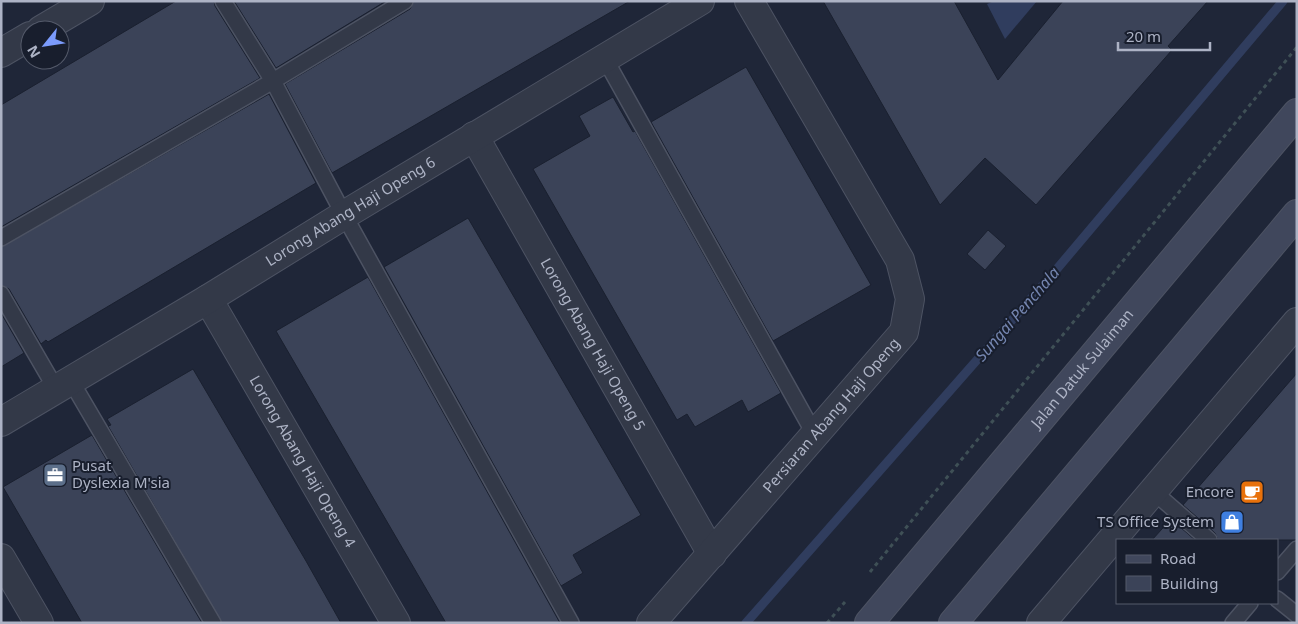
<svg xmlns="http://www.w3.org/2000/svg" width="1298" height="624" font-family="'Noto Sans',sans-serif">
	<rect width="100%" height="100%" fill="#1f2638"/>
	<!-- water -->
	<path fill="#303d5e" d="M994 1H1037L1005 39 987 4Z"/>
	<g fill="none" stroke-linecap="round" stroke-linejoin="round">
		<!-- stream -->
		<path stroke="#303d5e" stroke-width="9" d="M746 623 1056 270 1283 1"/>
	</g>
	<!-- building -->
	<path fill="#3b4358" stroke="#1a202f" d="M176 1H214L215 6 260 78 1 227V105Z
		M234 1H386L276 68Z
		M414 1H630L332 173 285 84 410 9Z
		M823 1H954L998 80 1063 1H1208L1168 46 1172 50 1036 205 985 158 940 205Z
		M746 67 871 285 773 341 651 122Z
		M269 94 316 183 48 342 46 340 41 344 9 289 1 285V247Z
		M613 97 633 132 635 131 781 393 748 412 742 400 695 427 687 414 677 420 533 169 590 136 579 116Z
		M468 218 641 515 573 555 583 573 561 586 384 267Z
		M988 230 1006 246 985 270 967 254Z
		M368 277 560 623H446L276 331Z
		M1 313 24 353 1 367Z
		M193 369 306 561 341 623H222L108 426 111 425 107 419Z
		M1297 373V540H1218L1215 533 1183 505Z
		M92 435 202 623H82L3 487Z
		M1171 519 1195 540H1152Z"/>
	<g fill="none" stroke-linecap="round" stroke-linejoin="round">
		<!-- service casing -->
		<g stroke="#4d5363" stroke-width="18">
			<path id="service" d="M223 1 273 81 344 215 571 623
				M605 59 815 435
				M1 238 273 81 405 1
				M1 294 56 389
				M71 381 213 623
				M1154 492 1209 540
				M1277 572 1297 549
				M1277 599 1297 615
				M1233 623 1250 603"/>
		</g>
		<!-- minor casing -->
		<g stroke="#4d5363" stroke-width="30">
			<g id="minor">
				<path d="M41 30 90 1"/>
				<path d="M1 53 30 36"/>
				<path id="s1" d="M474 136 712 554"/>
				<path id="s2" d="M208 299 396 623"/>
				<path id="s3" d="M1 422 208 299 344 215 700 1"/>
				<path d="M1 558 39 623"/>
				<path id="s4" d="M651 623 904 332 910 299 900 260 749 1"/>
				<path d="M1041 623 1297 322"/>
			</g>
		</g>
		<!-- secondary casing -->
		<g stroke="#4d5363" stroke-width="30">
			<g id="secondary">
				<path id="s5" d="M869 623 1297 113"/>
				<path d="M953 623 1297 214"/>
			</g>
		</g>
		<!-- path -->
		<path stroke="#3f5056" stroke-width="3" stroke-dasharray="4 4" stroke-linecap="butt" d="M870 572 1297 47
			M827 623 845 602"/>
		<!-- service -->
		<use href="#service" stroke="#333948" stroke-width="15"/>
		<!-- minor -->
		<use href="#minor" stroke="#333948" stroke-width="28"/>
		<!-- secondary -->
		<use href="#secondary" stroke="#40475c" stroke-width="28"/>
	</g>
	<!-- icons -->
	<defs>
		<g id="office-square" transform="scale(1.25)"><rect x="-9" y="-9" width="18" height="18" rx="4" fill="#5c6f8a" stroke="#181e2d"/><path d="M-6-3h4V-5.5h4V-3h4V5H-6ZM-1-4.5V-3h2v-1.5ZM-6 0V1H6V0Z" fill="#fff"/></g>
		<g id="cafe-square" transform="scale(1.25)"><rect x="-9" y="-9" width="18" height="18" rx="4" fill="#e8710a" stroke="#181e2d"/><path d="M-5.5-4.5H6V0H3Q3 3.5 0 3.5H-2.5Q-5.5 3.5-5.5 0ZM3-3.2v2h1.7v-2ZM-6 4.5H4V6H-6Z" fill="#fff"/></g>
		<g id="shop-square" transform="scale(1.25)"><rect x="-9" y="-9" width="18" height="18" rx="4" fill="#3f7fe0" stroke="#181e2d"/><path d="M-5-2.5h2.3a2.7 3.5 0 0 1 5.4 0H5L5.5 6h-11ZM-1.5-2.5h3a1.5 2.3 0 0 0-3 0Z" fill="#fff"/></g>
	</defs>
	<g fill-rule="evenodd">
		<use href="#office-square" x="55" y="475"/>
		<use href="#cafe-square" x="1252" y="492"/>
		<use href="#shop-square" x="1232" y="522"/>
	</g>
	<g text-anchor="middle" stroke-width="4" stroke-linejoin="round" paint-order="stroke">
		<!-- street labels -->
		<g font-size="15" fill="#adb3c5" stroke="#181e2d">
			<text dy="5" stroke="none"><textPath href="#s3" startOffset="408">Lorong Abang Haji Openg 6</textPath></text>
			<text dy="5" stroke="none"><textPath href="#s1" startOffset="240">Lorong Abang Haji Openg 5</textPath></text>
			<text dy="5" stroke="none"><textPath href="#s5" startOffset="332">Jalan Datuk Sulaiman</textPath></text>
			<text dy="5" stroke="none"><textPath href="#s4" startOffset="275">Persiaran Abang Haji Openg</textPath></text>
			<text dy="5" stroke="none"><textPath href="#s2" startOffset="188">Lorong Abang Haji Openg 4</textPath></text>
		</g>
		<!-- poi labels -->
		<g font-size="15" fill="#adb3c5" stroke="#181e2d" text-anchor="end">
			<text x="72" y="471" text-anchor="start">Pusat<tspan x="72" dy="17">Dyslexia M'sia</tspan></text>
			<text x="1234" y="497">Encore</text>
			<text x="1214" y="527">TS Office System</text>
		</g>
		<!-- water labels -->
		<g font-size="16" font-style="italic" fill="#7485af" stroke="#181e2d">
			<text transform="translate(1017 314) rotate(-49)" y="6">Sungai Penchala</text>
		</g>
	</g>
	<!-- border -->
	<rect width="1298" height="624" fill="none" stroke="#adb3c5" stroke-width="5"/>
	<!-- legend -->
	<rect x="1116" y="539" width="162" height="65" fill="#181e2d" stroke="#545a6a"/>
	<rect x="1126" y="555" width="25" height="8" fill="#40475c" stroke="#545a6a"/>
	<text x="1160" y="564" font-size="15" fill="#adb3c5">Road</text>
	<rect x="1126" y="576" width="25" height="15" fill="#3b4358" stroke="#545a6a"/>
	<text x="1160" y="589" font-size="15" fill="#adb3c5">Building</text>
	<!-- north arrow -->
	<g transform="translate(45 45) rotate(240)"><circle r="24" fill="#181e2d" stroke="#545a6a"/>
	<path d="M0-4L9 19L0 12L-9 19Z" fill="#7b9bfc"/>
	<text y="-8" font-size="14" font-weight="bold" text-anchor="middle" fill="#adb3c5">N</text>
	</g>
	<!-- scale -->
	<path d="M1118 42v8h92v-8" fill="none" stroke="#adb3c5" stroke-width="2.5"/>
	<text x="1126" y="42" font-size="15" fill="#adb3c5" stroke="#181e2d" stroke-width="4" paint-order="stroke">20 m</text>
</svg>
